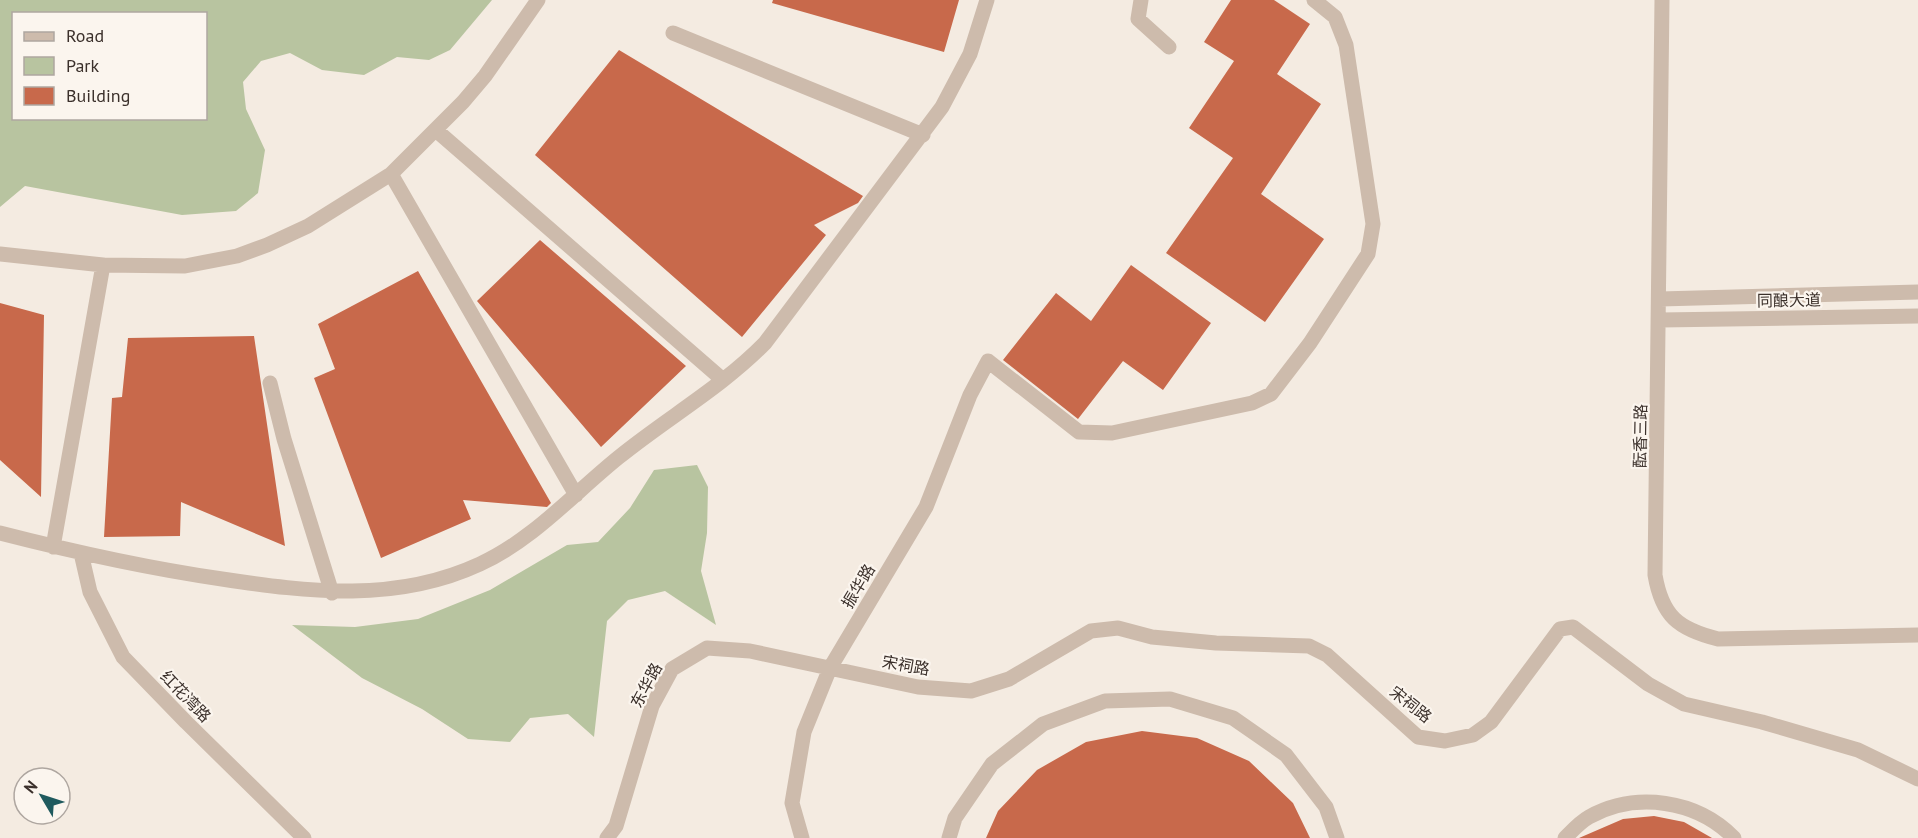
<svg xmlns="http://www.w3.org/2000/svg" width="1918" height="838" font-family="'PT Sans','Noto Sans SC',sans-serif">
	<rect width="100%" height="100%" fill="#f4ebe1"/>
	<!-- green -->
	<path fill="#b8c4a0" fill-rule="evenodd" d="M0 0H492L450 50 429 60 397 57 364 75 322 70 290 53 261 61 243 82 246 109 265 150 258 193 236 211 182 215 25 186 0 207ZM14 14H206V118H14Z
		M697 465 708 487 707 533 701 571 716 625 665 591 628 600 607 621 594 737 568 714 530 718 510 742 468 739 422 709 362 678 292 625 355 627 418 619 490 590 567 545 598 542 630 508 654 470Z"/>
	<!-- building -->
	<path fill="#c8694b" d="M773 0H959L944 52 772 3Z
		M1231 0H1274L1310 24 1277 74 1321 104 1261 194 1324 239 1265 322 1166 253 1233 158 1189 128 1234 61 1204 42Z
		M619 50 863 196 858 203 814 225 826 235 742 337 535 155Z
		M540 240 686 366 601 447 477 301Z
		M1131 265 1211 323 1163 390 1123 361 1078 419 1003 360 1056 293 1091 321Z
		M418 271 551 503 547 507 463 500 471 519 381 558 314 378 335 369 318 324Z
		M0 303 44 315 41 497 0 460Z
		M254 336 285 546 181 502 180 536 104 537 112 398 122 397 128 338Z
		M1142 731 1197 738 1249 761 1293 803 1310 838H986L998 811 1037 770 1086 742Z
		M1654 816 1684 822 1712 838H1579L1623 819Z"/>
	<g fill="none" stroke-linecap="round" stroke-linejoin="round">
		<!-- minor -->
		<path stroke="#cdbbac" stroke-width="15" d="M1141 0 1138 19 1169 47
			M1662 0 1655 575C1662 616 1678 629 1718 639L1918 635
			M673 33 923 135
			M437 131 723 380
			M391 174 576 495
			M0 254 103 265 185 266 237 256 267 245 308 226 391 174 463 102 485 76 538 0
			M1660 299 1918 292
			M1660 320 1918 316
			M270 383 284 439 332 593
			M0 533C74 552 146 568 222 579 309 592 396 603 480 564 534 539 573 494 619 457 667 418 722 387 765 343L942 107 970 54 987 0
			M53 547 103 265
			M81 553 90 592 123 657 186 722 304 838
			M607 838 616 826 652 706 672 669 707 648 750 651 918 687 971 691 1009 679 1091 631 1118 628 1152 637 1216 643 1309 646 1327 655 1418 737 1445 741 1473 735 1491 722 1560 629 1573 627 1648 684 1684 704 1762 722 1858 750 1918 779
			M802 838 792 803 804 732 830 668 926 507 970 395 988 361 1079 432 1112 433 1252 403 1271 394 1310 343 1368 254 1373 224 1346 45 1335 17 1314 0
			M949 838 955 818 992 764 1043 724 1105 701 1170 699 1233 718 1286 755 1326 807 1337 838
			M1565 838C1572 831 1580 822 1589 817 1636 791 1697 800 1734 838"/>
	</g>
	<g text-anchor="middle" stroke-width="4.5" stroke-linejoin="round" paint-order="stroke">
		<!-- street labels -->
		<g font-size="16" fill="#3b302b" stroke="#fbf5ee">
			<text transform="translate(1789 300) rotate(-1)" y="6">同酿大道</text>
			<text transform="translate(1640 436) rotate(-89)" y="6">酝香三路</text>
			<text transform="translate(858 586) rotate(-59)" y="6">振华路</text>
			<text transform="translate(906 665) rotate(10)" y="6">宋祠路</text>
			<text transform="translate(646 685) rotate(-62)" y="6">东华路</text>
			<text transform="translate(186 696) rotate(46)" y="6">红花湾路</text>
			<text transform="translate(1411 704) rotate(38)" y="6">宋祠路</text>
		</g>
	</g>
	<!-- legend -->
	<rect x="12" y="12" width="195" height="108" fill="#fbf5ee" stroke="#aea6a0" stroke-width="1.5"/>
	<rect x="24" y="32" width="30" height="9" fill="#cdbbac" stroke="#aea6a0" stroke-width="1.5"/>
	<text x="66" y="42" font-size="18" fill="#3b302b">Road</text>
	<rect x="24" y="57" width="30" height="18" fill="#b8c4a0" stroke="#aea6a0" stroke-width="1.5"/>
	<text x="66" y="72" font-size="18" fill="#3b302b">Park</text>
	<rect x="24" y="87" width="30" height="18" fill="#c8694b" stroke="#aea6a0" stroke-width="1.5"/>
	<text x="66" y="102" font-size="18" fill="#3b302b">Building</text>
	<!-- north arrow -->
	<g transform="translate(42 796) rotate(309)"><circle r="28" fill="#fbf5ee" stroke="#aea6a0" stroke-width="1.5"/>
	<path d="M0-4.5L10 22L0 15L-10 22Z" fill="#1f5a5e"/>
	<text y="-9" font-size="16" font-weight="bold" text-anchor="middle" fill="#3b302b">N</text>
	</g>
</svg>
